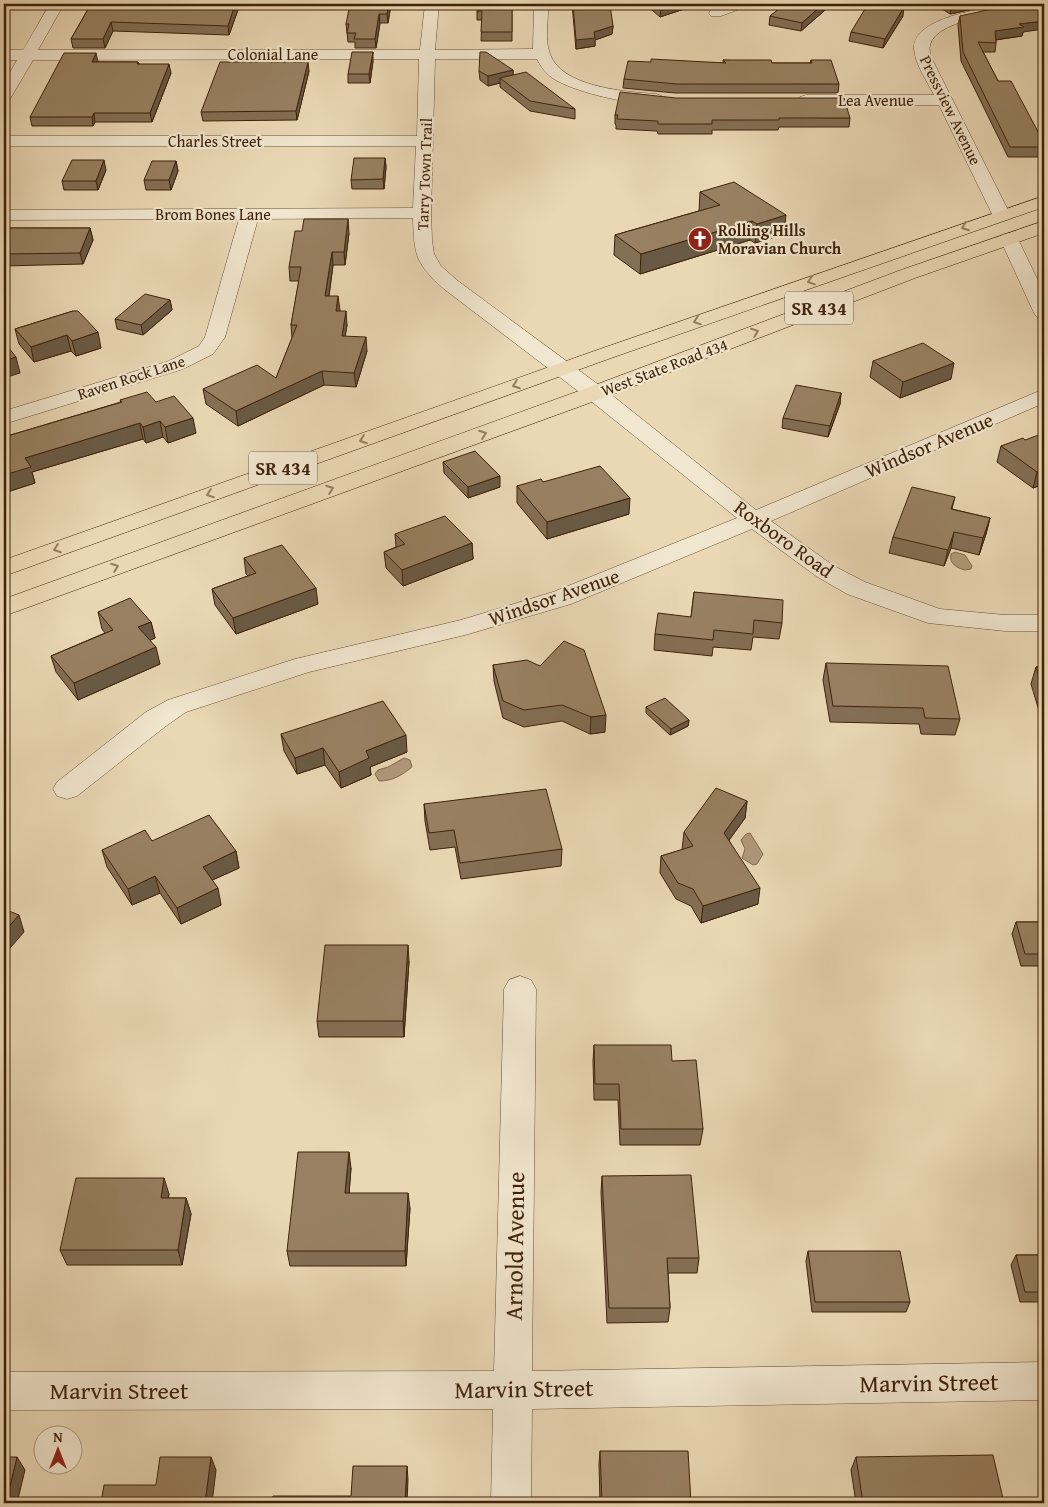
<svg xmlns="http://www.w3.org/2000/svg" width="1048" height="1507" font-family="'Gentium Book Plus',serif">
	<rect width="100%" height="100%" fill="#ead8b5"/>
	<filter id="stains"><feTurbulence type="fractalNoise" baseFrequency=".004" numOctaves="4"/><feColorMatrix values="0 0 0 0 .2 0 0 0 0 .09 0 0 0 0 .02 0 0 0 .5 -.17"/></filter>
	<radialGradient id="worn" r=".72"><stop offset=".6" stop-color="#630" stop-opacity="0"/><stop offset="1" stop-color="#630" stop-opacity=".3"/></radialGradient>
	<!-- water -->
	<path fill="#b09a7b" stroke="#836a4d" d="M955 552 965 555 972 566 971 569 965 570C957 568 949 564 951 554Z
		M404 758 410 760 412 767C402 775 393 781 379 781L375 774 378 770 388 767Z
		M750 833 763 854 757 864 753 865 742 858 745 849 741 840 746 834Z"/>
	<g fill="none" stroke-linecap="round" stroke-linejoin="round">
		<!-- street casing -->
		<g stroke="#6a5034" stroke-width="1">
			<path id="street" d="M50 4H64L38 50H420L425 4H439L435 50 533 49 534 4H548C549 20 544 38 550 54 561 87 626 92 656 94L662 96 664 99 662 102C639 108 574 92 554 79 546 74 541 67 537 59H435L431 213 432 240 434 254 441 266 458 281 603 388 756 510 1044 389V403L771 521 834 566 865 582 940 609 1005 615H1044V631H1005L928 623 847 594 816 576 752 529 571 604 465 635 309 672 186 712 166 726 77 796 67 799 57 796 53 789 57 782 146 712 168 700 295 659 461 620 553 592 737 518 587 398 444 289C416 264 414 256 413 218L258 219 225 337 213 354 183 369 4 424V411L169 361 199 346 205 337 239 219 4 220V210L413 208 416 146H4V136H417L419 59 33 60 10 99 4 101V83L17 60H4V50H23Z
				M727 4H747L745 7 721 16H711L709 13 711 10Z
				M1014 4H1044V9C1020 12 937 16 930 45 929 49 930 53 931 57L1010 214 1007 218 1001 219 995 218 992 214 939 105H806L800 103 798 100 800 97 806 95H934C927 81 915 64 914 49 912 16 991 7 1014 4Z
				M1009 233 1016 235 1018 239 1044 293V319L1037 317 1034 313 1000 239 1002 235Z
				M520 976 531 980 536 989 532 1371 1044 1362V1400L532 1409 531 1503H491L493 1409 4 1410V1372L494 1371 504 989 509 980Z"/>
		</g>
		<!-- primary casing -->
		<g stroke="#3f2209" stroke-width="1">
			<path id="primary" d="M1044 196V207L614 357 4 576V560L600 349Z
				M1044 221V233L915 278 603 398 4 616V599L587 388 901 270Z"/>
		</g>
		<!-- street -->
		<use href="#street" fill="#f1e6cf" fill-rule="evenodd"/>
		<!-- primary -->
		<use href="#primary" fill="#ead8b5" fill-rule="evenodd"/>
	</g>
	<!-- wall -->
	<path fill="#836f54" stroke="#3f2209" d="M91 4H240L229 35 113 31 105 48H73L71 39Z
		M391 4 388 23H380L376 48H355V42H348L346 24Z
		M512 4V41H481L482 20H477V11Z
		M572 4H607L613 26 612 34 595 40V46L576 49Z
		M645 4H699L660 17Z
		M781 4H832L801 31 769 25 770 16 783 6 781 5Z
		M922 4H1021L992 5 950 14 936 5 926 7Z
		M903 16 883 48 849 41 851 32Z
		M960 16 1023 32 1022 36 996 40V43L995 52H983L998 81 1044 143V157H1008L961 61 958 25Z
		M723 60 772 63H810L811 60 839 84 838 93H675L623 88 624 79 651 62 723 63Z
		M373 61 370 83H348V74Z
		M98 62H138L139 64 171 73 152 122H95L93 126H32L30 117Z
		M513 70V75L575 109V119L530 111 500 87V83L488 86 480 80 479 71Z
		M309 71 297 120 203 121 201 112Z
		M615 115 850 118 849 127H779L778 130H712V134H658L657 131 616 129V125L615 124Z
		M385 158 386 167 384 189H352L351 180Z
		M176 161 178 171 171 190H146L144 180Z
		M106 170 98 190H64L62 181Z
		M700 192 784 234 755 243 750 240 640 274 614 255 615 235 699 211Z
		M4 228H90L93 240 83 264 4 266Z
		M349 233 345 265H333L329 296 339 311 347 325 345 336 367 351 356 387 324 385 238 426 206 404 203 389 276 378 292 338 291 325 299 281H290L289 267Z
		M170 300 172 310 143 335 117 329 115 319Z
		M73 311 101 348 76 356 71 351 34 362 19 344 15 329Z
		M873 361 951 379 900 398 870 377Z
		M841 393 840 404 828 437 782 428 783 418Z
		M120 400 156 402 196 433 168 443 163 437 146 443 143 439 32 472 35 483 4 493V437L121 402Z
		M1025 440 1044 484 1033 488 997 462 1001 446Z
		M443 462 500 487 468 498 444 473Z
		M543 482 629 514 547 539 517 503V486Z
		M955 497 952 509 990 518 986 534 979 555 951 548 944 566 889 553 893 537Z
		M395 534 472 543 473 559 403 586 386 568 384 552 396 547Z
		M244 558 318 604 236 634 215 605 212 589 248 576 246 574Z
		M694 592 782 623 779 639 753 637 751 650 713 647 712 656 654 650 655 634 691 617Z
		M98 612 151 622 155 638 150 640 160 664 78 700 56 672 51 656 105 633 102 629Z
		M826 663 960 719 955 735 921 734 919 724 830 722 823 680Z
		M493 665 540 666 605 732 590 734 562 721 524 727 503 718 494 681Z
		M1036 667H1044V724H1043L1031 684Z
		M646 707 689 720 688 726 670 735 646 713Z
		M281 734 407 752 370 767 371 775 341 788 325 765 297 774 284 751Z
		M747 801 745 818 729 840 758 904 701 923 691 906 676 899 660 873 661 856 682 850 684 832Z
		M424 804 562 849 561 866 461 879 455 847 430 850 425 821Z
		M152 841 236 851 239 868 212 880 221 905 181 924 160 893 132 905 107 867 102 850Z
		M1016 922H1044V966H1021L1012 934Z
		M409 961 404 1037H319L317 1021Z
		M594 1045 672 1061 703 1129 700 1145H620L618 1100H594L593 1061Z
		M351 1168 349 1193 410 1208 406 1266H290L287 1251Z
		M602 1176 699 1258 697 1273H668L670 1308 668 1322 607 1323 601 1192Z
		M169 1194 168 1198H186L191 1214 182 1265H67L60 1250Z
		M808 1251 910 1302 906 1312H812L806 1261Z
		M1016 1255H1044V1302H1020L1011 1265Z
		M600 1451 691 1503H600L599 1464Z
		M856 1457 1004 1503H856L851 1470Z"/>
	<!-- shaded-wall -->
	<path fill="#6a5a45" stroke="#3f2209" d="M235 4H240L229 35 228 26Z
		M389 4H391L388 23 387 14Z
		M674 4H699L660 17 661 8Z
		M823 4H832L801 31 802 23Z
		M926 4H936V5L926 7Z
		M958 4H992V5L950 14 952 5Z
		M904 7 903 16 883 48 885 39Z
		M379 14 380 23 376 48 375 39Z
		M1044 21V29L1023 32 1022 36 993 40 995 31 1019 24Z
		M111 22 113 31 105 48 103 39Z
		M613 26 612 34 595 40V46L576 49V40L594 32Z
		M373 52V61L370 83 369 74Z
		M96 53 98 62H92Z
		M308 62 309 71 297 120 296 111Z
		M169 64 171 73 152 122 150 113Z
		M513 70V80L500 78V83L488 86V76Z
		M94 113 95 122 93 126 92 117Z
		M385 158 386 167 384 189 383 179Z
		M104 160 106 170 98 190 96 181Z
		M176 161 178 171 171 190 169 180Z
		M786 215 784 234 755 243 757 224Z
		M348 219 349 233 345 265 344 252Z
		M752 221 750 240 640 274 641 254Z
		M90 228 93 240 83 264 80 253Z
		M332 252 333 265 327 310 325 296Z
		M338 296 340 310 337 325 336 311Z
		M170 300 172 310 143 335 141 325Z
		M346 311 347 325 343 350 342 336Z
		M98 332 101 348 76 356 72 341Z
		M67 335 71 351 34 362 31 347Z
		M366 337 367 351 356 387 354 373Z
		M16 357 20 373 4 378V361Z
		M954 363 951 379 900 398 903 382Z
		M322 371 324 385 238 426 236 411Z
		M841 393 840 404 828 437 830 426Z
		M193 418 196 433 168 443 165 427Z
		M160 421 163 437 146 443 143 427Z
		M140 423 143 439 32 472 35 483 4 493V475L25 458Z
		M1044 470V484L1033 488 1037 472Z
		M500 476V487L468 498V487Z
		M630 498 629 514 547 539V522Z
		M990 518 986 534 979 555 983 538Z
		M954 532 951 548 944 566 948 550Z
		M472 543 473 559 403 586 402 570Z
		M316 588 318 604 236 634 233 618Z
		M151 622 155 638 142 644 138 627Z
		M156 647 160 664 78 700 74 683Z
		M606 715 605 732 590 734 591 717Z
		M689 720 688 726 670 735 671 729Z
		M406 735 407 752 370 767 371 775 341 788 339 772 366 751Z
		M323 748 325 765 297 774 295 758Z
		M747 801 745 818 722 850 724 833Z
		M236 851 239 868 206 883 203 867Z
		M155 876 160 893 132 905 128 889Z
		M218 888 221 905 181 924 177 908Z
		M760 888 758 904 701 923 703 906Z
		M19 915 24 932 4 955V932Z
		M408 945 409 961 404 1037 403 1021Z
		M349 1152 351 1168 348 1208 345 1193Z
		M164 1178 169 1194 166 1214 161 1198Z
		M408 1193 410 1208 406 1266 405 1251Z
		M186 1198 191 1214 182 1265 178 1250Z
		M17 1457 25 1470 17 1503H6Z
		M211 1457 216 1470 212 1503H205Z
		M407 1466 408 1479 407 1503H405Z"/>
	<!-- building -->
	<path fill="#988162" stroke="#3f2209" d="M91 4H235L228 26 111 22 103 39H71Z
		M350 4H389L387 14H379L375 39H354L356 33H347L349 24H346Z
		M478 4H512V32H481L482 11H477Z
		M573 4H607L608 6 610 5 613 26 594 32 595 38 576 40Z
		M655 4H674L661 8Z
		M785 4H823L802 23 770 16Z
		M868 4H880L904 7 885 39 851 32Z
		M1031 4H1044V21L1019 24 1024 27 995 31 996 43 978 42 998 81H1011L1044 143V147H1010L963 52 960 16 1001 7Z
		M352 52H373L369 74H348Z
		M480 52H486L513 70 488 76 479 71Z
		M64 53H96L92 62H138L137 64H169L150 113H94L92 117H30Z
		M651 59 726 63 723 60H771L772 63H812L811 60H831L839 84H676L624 79 628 61 651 62Z
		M220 62H308L296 111 201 112Z
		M526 72 575 109 530 101 500 78Z
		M620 92 676 98H844L850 118H779V120H712V124H658V121L617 119 618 115H615Z
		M354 158H385L383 179 351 180Z
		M72 160H104L96 181H62Z
		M152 161H176L169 180H144Z
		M734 182 786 215 757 224 752 221 641 254 615 235 720 205 700 192Z
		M304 219H348L344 252H332L325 296H338L336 311H346L342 336 366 337 354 373 322 371 236 411 203 389 257 365 276 378 297 325H291L301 267H289L295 231H302Z
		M4 228H90L80 253 4 254Z
		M145 294 170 300 141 325 115 319Z
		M73 311H78L98 332 72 341 67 335 31 347 15 329Z
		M4 342 16 357 4 361Z
		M923 343 954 363 903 382 873 361Z
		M796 385 841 393 830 426 783 418Z
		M147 392 156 402 174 396 193 418 165 427 160 421 143 427 140 423 25 458 31 467 4 475V437L122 402 120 400Z
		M1044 433V470L1037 472 1001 446 1023 438 1025 440Z
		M475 451 500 476 468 487 443 462Z
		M600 466 630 498 547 522 517 486 541 479 543 482Z
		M912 487 955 497 951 509 990 518 983 538 954 532 948 550 893 537Z
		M445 516 472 543 402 570 384 552 405 544 395 534Z
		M282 545 316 588 233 618 212 589 256 573 244 558Z
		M694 592 783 600 782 623 754 620 753 634 714 630 713 640 655 634 658 613 691 617Z
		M130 598 151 622 138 627 156 647 74 683 51 656 113 630 98 612Z
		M564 641 584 650 606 715 591 717 562 705 524 710 503 701 493 665 527 660 540 666Z
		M826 663 948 666 960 719 925 718 923 708 833 706Z
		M1036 667H1044V695Z
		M665 698 689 720 671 729 646 707Z
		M383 701 406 735 366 751 369 758 339 772 323 748 295 758 281 734Z
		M716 788 747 801 724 833 760 888 703 906 693 889 678 883 661 856 693 846 684 832Z
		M546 789 562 849 460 863 454 830 429 833 424 804Z
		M209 815 236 851 203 867 218 888 177 908 155 876 128 889 102 850 145 830 152 841Z
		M4 909 19 915 4 932Z
		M1016 922H1044V954H1025Z
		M325 945H408L403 1021H317Z
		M594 1045H671L672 1061 696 1060 703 1129H621L619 1084H595Z
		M298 1152H349L345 1193H408L405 1251H287Z
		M691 1175 699 1258H667L670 1308H609L602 1176Z
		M76 1178H164L161 1198H186L178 1250H60Z
		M808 1251H900L910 1302H815Z
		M1016 1255H1044V1292H1025Z
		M600 1451H688L691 1503H602Z
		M993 1455 1004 1503H863L856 1457Z
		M4 1457H17L6 1503H4Z
		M160 1457H211L205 1503H101L104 1485H156Z
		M353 1466H407L405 1503H272L273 1496H351Z"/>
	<!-- one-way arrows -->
	<defs><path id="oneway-chevron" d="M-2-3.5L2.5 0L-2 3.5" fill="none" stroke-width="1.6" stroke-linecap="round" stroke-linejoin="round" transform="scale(1.25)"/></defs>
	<g stroke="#947d5f">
		<use href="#oneway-chevron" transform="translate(965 227) rotate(160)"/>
		<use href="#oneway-chevron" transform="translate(811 281) rotate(161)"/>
		<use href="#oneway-chevron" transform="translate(697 321) rotate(161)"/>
		<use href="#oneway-chevron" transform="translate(755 332) rotate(-21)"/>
		<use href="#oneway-chevron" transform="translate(516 385) rotate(160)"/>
		<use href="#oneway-chevron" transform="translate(483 434) rotate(-20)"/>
		<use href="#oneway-chevron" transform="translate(363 440) rotate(160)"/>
		<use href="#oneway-chevron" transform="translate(330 489) rotate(-20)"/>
		<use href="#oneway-chevron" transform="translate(210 494) rotate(160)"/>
		<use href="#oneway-chevron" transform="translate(57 549) rotate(160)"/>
		<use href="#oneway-chevron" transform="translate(115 567) rotate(-20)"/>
	</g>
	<!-- icons -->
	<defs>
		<g id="church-disc" transform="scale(1.25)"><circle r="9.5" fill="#8f2418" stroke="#f1e6cf"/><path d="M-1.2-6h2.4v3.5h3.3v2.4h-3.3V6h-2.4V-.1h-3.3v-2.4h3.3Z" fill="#fff"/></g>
	</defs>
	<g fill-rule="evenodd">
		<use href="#church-disc" x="700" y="239"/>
	</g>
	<g text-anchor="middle" stroke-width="4.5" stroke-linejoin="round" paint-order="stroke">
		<!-- far-street labels -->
		<g font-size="16" fill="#3f2209" stroke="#f1e6cf">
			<text x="273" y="60">Colonial Lane</text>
			<text x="876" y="106">Lea Avenue</text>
			<text transform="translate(951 110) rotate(64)" y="6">Pressview Avenue</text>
			<text x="215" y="147">Charles Street</text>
			<text transform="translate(424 174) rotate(-88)" y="6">Tarry Town Trail</text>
			<text x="213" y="220">Brom Bones Lane</text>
			<text transform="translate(664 367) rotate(-21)" y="6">West State Road 434</text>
			<text transform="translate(131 377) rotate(-18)" y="6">Raven Rock Lane</text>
		</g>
		<!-- far-poi labels -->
		<g font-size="16" font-weight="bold" fill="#3f2209" stroke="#f1e6cf" text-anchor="start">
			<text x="718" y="236">Rolling Hills<tspan x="718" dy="18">Moravian Church</tspan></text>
		</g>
		<!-- shield labels -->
		<g fill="#f1e6cf" stroke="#745d44" stroke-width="1">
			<rect x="785" y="291.5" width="68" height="33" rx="4"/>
			<rect x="249" y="451.5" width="68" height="33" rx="4"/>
		</g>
		<g font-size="19" font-weight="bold" fill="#3f2209">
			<text x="819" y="315">SR 434</text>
			<text x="283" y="475">SR 434</text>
		</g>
		<!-- street labels -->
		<g font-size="20" fill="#3f2209" stroke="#f1e6cf">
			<text transform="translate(929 445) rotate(-23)" y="7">Windsor Avenue</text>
			<text transform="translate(784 539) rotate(36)" y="7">Roxboro Road</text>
			<text transform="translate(554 597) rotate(-19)" y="7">Windsor Avenue</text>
		</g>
		<!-- near-street labels -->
		<g font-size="24" fill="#3f2209" stroke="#f1e6cf">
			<text transform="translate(515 1246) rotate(-89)" y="8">Arnold Avenue</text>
			<text transform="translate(929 1383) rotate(-1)" y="8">Marvin Street</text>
			<text transform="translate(524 1389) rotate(-1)" y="8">Marvin Street</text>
			<text x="119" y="1399">Marvin Street</text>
		</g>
	</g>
	<!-- margin -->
	<rect width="1048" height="1507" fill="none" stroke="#ead8b5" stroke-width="20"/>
	<rect x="5" y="5" width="1038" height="1497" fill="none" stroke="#3f2209" stroke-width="2.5"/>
	<rect x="10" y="10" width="1028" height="1487" fill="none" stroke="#3f2209"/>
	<!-- north arrow -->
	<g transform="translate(58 1450)"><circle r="24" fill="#f1e6cf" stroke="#aa9880"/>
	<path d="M0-4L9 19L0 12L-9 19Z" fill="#8f2418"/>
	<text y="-8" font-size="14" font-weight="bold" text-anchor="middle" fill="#3f2209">N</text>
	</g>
	<rect width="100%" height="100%" filter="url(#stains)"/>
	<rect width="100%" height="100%" fill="url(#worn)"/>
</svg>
